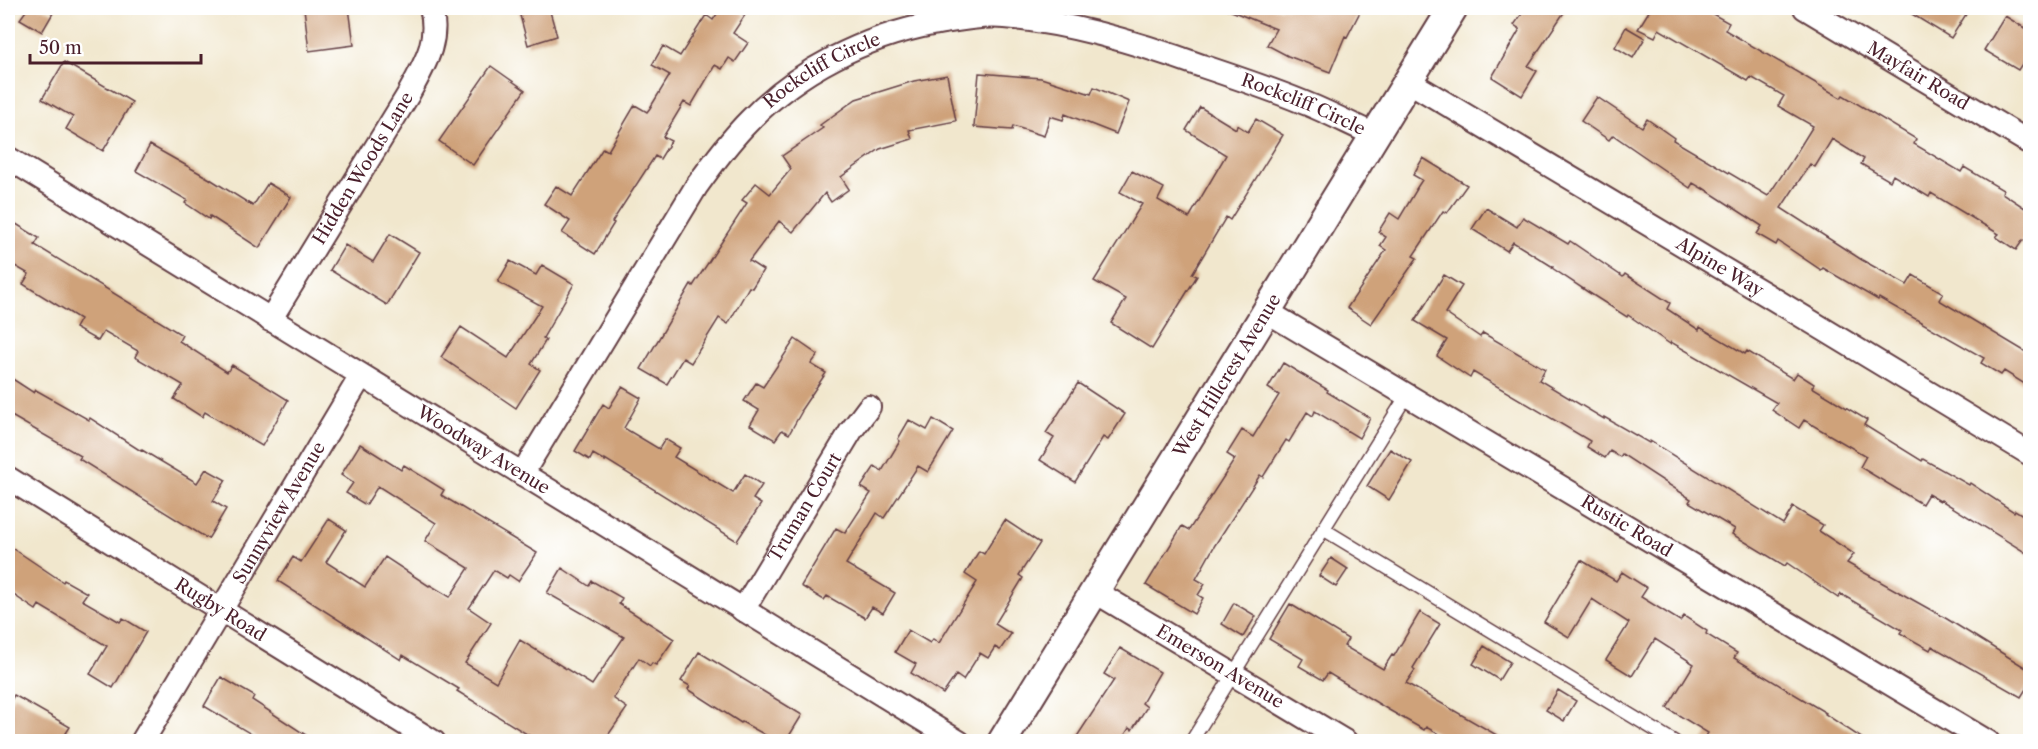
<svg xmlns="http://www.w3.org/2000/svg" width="2038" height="749" font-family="'Libre Caslon Text',serif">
	<rect width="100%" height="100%" fill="#fff"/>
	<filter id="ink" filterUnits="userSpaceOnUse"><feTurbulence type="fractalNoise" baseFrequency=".0167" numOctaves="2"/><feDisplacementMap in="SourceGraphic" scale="12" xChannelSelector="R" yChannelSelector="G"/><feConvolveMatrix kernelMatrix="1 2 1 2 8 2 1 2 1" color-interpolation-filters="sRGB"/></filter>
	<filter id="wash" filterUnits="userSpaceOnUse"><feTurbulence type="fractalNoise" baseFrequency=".008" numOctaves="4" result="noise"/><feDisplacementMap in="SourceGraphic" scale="24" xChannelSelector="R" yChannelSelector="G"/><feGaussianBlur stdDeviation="1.35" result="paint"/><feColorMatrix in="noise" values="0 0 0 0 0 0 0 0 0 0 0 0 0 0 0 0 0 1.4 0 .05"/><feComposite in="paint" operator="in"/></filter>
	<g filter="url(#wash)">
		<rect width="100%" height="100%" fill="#f1e7cd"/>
		<g id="blocks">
			<!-- building -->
			<path fill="#cfa27a" d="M28 8H43L53 13 42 32 20 19Z
				M304 8H349L354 45 309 51Z
				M518 8H549L557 36 528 45Z
				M721 8H733L745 15 733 33 748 43 735 62 729 58 722 69 715 65 691 106 684 102 663 137 671 141 660 159 655 156 612 222 614 223 595 254 562 233 570 221 544 204 556 186 572 196 603 148 608 151 635 105 647 112 650 108 670 75 652 65 663 46 680 56 706 15 713 20Z
				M1224 8H1362L1347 37 1345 36 1330 72 1288 56 1267 45 1276 29Z
				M1526 8H1567L1528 66 1537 71 1522 96 1492 77 1520 29 1514 25Z
				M1651 8H1702L1729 23 1725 30 1841 98 1843 95 1916 139 1914 144 1961 172 1964 167 2003 190 2002 193 2031 212V245L2023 240 2016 250 1996 237 1999 234 1931 193 1929 197 1893 175 1890 181 1861 164 1864 159 1832 139 1815 167 1810 164 1781 208 1862 260 1907 285 1913 275 1943 293 1939 300 2031 355V388L2004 371 2001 375 1981 363 1984 358 1879 298 1878 300 1823 268 1821 270 1778 241 1776 245 1757 234 1762 226 1703 188V189L1693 183 1690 188 1613 135 1609 140 1581 121 1597 97 1642 127 1647 119 1674 138 1673 140 1768 196 1790 163 1813 126 1778 106 1784 96 1751 77 1748 81 1659 29 1655 37 1638 29Z
				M1902 8H1970L1951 38Z
				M2005 16 2031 32V50L2018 70 1984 50Z
				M1626 27 1645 38 1633 58 1615 47Z
				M64 62 132 102 103 151 66 129 73 117 42 99Z
				M491 66 525 90 473 165 439 141Z
				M979 73 1041 78 1091 94 1094 87 1129 102 1116 134 1065 114 1063 120 1050 116 1044 136 1013 126 1012 130 974 127Z
				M947 75 956 121 909 130 912 139 880 149 841 177 849 189 831 202 825 193 793 232 779 221 749 261 763 270 752 288 749 287 728 324 719 318 691 363 683 358 667 384 641 369 691 284 693 286 747 203 742 200 756 183 770 194 791 169 782 156 823 128 820 125 856 99 914 81Z
				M1200 107 1236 129 1237 125 1248 132 1256 119 1283 135 1230 220 1226 217 1192 274 1197 276 1152 349 1111 323 1126 299 1094 281 1142 204 1120 192 1132 171 1164 188 1158 200 1189 218 1226 155 1186 130Z
				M150 145 210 179 253 206 268 183 291 197 259 248 210 216 209 219 185 203 187 200 136 171Z
				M1423 158 1467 185 1447 213 1443 211 1413 256 1417 258 1371 324 1347 308 1386 250 1380 246 1386 237 1378 232 1390 213 1399 219 1417 189H1416L1422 180 1413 175Z
				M1486 208 1517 227 1523 217 1568 244 1570 241 1623 277 1625 274 1670 303 1667 309 1699 330 1700 327 1745 354 1747 351 1793 379 1797 373 1814 384 1812 387 1867 420 1864 425 1922 461 1923 459 1969 485 1970 483 2014 512 2015 510 2031 520V556L1941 500 1940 501 1928 494 1922 504 1910 497 1860 467 1866 456 1804 420 1799 428 1772 410 1777 403 1671 342 1670 344 1628 315 1627 317 1588 292 1552 268 1553 267 1513 242 1507 251 1472 229Z
				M8 219 39 238 35 245 182 335 179 341 227 372 232 365 288 400 262 446 205 412 202 417 174 399 183 385 135 357 138 351 104 331 98 341 75 328 80 319 23 284 29 274 8 262Z
				M390 234 419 252 387 305 330 270 345 245 373 262Z
				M510 261 536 275 542 265 574 284 543 338 546 340 531 364 540 370 516 408 441 357 461 327 508 358 542 306 498 282Z
				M1444 275 1462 286 1445 313 1480 337 1483 333 1545 369 1539 380 1604 419V417L1649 443 1650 441 1783 524 1793 507 1823 525 1819 531 1854 554 1847 563 1947 619 2031 671V681L2021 697 1932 646 1930 650 1900 633 1902 630 1841 594 1838 598 1787 563 1785 566 1732 534 1735 529 1689 502 1691 499 1622 454 1620 457 1610 451 1605 458 1587 447 1590 441 1473 372 1470 378 1437 356 1447 340 1415 321Z
				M795 339 818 355 811 364 826 373 801 410 802 411 789 434 782 430 775 440 750 425 759 410 744 401 756 383 763 387Z
				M1283 363 1328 390 1327 392 1370 418 1359 438 1315 411 1313 416 1307 412 1289 442 1286 440 1263 477 1260 475 1215 545 1196 579 1205 584 1198 595 1203 598 1194 614 1146 585 1182 526 1189 530 1235 459 1227 454 1242 430 1253 437 1279 395 1268 388Z
				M8 376 34 393 36 390 89 420 90 418 141 451 142 450 197 483 206 469 226 480 213 501 226 509 208 539 79 459 81 456 8 414Z
				M1078 383 1125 414 1108 440 1103 437 1075 482 1040 460 1054 438 1046 433Z
				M622 387 641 398 624 428 659 449 665 439 680 448 674 457 733 493 745 474 762 485 753 499 761 504 737 541 605 459V461L593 454 590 460 575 451 603 404 609 408Z
				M933 419 953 431 928 472 918 466 884 518 877 513 846 564 895 593 883 613 872 607 865 618 827 596 824 600 801 586 836 528 845 533 871 493 861 487 875 466 882 471 900 441 898 439 909 420 927 430Z
				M360 444 401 470 404 465 444 490 441 495 537 553 518 581 509 575 507 578 494 570 469 608 491 623 465 663 496 682 520 640 592 685 624 637 547 593 562 568 589 586 592 581 622 598 619 604 674 639 656 665 652 663 650 666 639 658 613 698 627 708 604 741H538L457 691 459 689 403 655 401 660 278 581 293 557 301 562 329 519 346 530 326 562 365 587 385 557 429 586 430 585 450 597 469 568 425 541 436 523 378 486 366 505 346 493 353 483 341 475Z
				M1390 449 1412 462 1389 500 1367 486Z
				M1005 520 1040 543 1019 575 1023 578 995 624 1011 634 1000 650 995 647 988 658 980 653 963 680 956 675 943 694 911 673 916 664 895 652 908 630 930 643 933 639 939 643 977 582 965 574 979 551 984 554Z
				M8 545 63 582 64 580 87 593 82 600 120 622 123 618 146 632 113 688 90 674 107 646 39 605 36 610 8 591Z
				M1331 558 1348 569 1336 587 1319 576Z
				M1581 560 1616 581 1622 572 1647 588 1641 597 1680 621 1684 616 1707 631 1706 634 1737 653 1734 658 1826 713 1825 714 1866 741H1703L1708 733 1667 708 1694 664 1655 639 1632 676 1606 660 1629 623 1592 599 1569 637 1544 622Z
				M1234 603 1256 616 1243 637 1222 624Z
				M1290 604 1348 639 1344 646 1383 669 1392 655 1394 656 1420 612 1440 624 1413 668 1415 670 1406 683 1507 741H1451L1426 727 1424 730 1389 710 1328 673 1323 680 1299 666 1303 659 1269 639Z
				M1484 646 1510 662 1499 680 1473 664Z
				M1120 648 1160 672 1142 703 1147 707 1132 730 1129 728 1121 741H1074L1114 680 1104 674Z
				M699 652 802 715 786 741H776L742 722 741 723 688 689 690 686 681 681Z
				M221 677 254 696 252 700 315 741H263L204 706Z
				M1558 690 1576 701 1564 721 1546 710Z
				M14 695 70 727 61 741H8V706Z"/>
		</g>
	</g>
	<g filter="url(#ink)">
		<use href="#blocks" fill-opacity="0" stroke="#633d43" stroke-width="1.5"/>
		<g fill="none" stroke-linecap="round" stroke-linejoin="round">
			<!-- service casing -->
			<g stroke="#633d43" stroke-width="15">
				<path id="service" d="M1323 529 1675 742
					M1191 742 1407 395"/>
			</g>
			<!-- minor casing -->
			<g stroke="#633d43" stroke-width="26">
				<g id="minor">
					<path id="s1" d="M1805 8 2030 143"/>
					<path id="s2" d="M1408 81 1767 295 2030 454"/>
					<path id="s3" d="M8 158 959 742"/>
					<path id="s4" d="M1266 311 1988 742"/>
					<path id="s5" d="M270 320 408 95C424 65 440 42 431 8"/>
					<path id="s6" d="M522 474 696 187C713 163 730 140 750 120 798 70 865 37 932 24 956 20 980 15 1005 17 1072 23 1139 43 1202 66 1235 77 1268 88 1300 101 1326 111 1350 124 1375 135"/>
					<path id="s7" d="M8 478 434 742"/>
					<path id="s8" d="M1094 591 1346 742"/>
					<path id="s9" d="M743 610 851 431 869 407"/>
					<path id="s10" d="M142 742 361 376"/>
				</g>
			</g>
			<!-- tertiary casing -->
			<g stroke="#633d43" stroke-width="32">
				<g id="tertiary">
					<path id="s11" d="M1002 742 1453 8"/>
				</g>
			</g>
			<!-- service -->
			<use href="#service" stroke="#fff" stroke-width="12"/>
			<!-- minor -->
			<use href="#minor" stroke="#fff" stroke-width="22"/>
			<!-- tertiary -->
			<use href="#tertiary" stroke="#fff" stroke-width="28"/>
		</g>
	</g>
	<g text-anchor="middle" stroke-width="5" stroke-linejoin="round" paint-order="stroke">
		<!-- street labels -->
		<g font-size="18" fill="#4a1f2b" stroke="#fff">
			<text dy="6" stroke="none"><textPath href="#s6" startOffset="510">Rockcliff Circle</textPath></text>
			<text dy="6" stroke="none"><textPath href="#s1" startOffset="132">Mayfair Road</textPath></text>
			<text dy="6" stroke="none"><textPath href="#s6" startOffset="1016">Rockcliff Circle</textPath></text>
			<text dy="6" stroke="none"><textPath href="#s5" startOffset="178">Hidden Woods Lane</textPath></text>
			<text dy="6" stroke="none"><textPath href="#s2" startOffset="363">Alpine Way</textPath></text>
			<text dy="6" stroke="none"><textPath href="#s11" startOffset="430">West Hillcrest Avenue</textPath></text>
			<text dy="6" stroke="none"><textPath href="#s3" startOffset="558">Woodway Avenue</textPath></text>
			<text dy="6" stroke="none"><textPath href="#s9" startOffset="120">Truman Court</textPath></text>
			<text dy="6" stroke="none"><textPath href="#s10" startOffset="267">Sunnyview Avenue</textPath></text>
			<text dy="6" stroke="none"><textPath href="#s4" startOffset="420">Rustic Road</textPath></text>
			<text dy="6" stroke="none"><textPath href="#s7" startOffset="250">Rugby Road</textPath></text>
			<text dy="6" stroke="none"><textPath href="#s8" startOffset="147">Emerson Avenue</textPath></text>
		</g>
	</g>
	<!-- margin -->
	<rect width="2038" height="749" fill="none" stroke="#fff" stroke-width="30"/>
	<!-- scale -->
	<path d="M30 54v9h171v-9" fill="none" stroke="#4a1f2b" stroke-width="3"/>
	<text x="39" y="54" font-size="18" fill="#4a1f2b" stroke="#ffffff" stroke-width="4.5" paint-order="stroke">50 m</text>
</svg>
